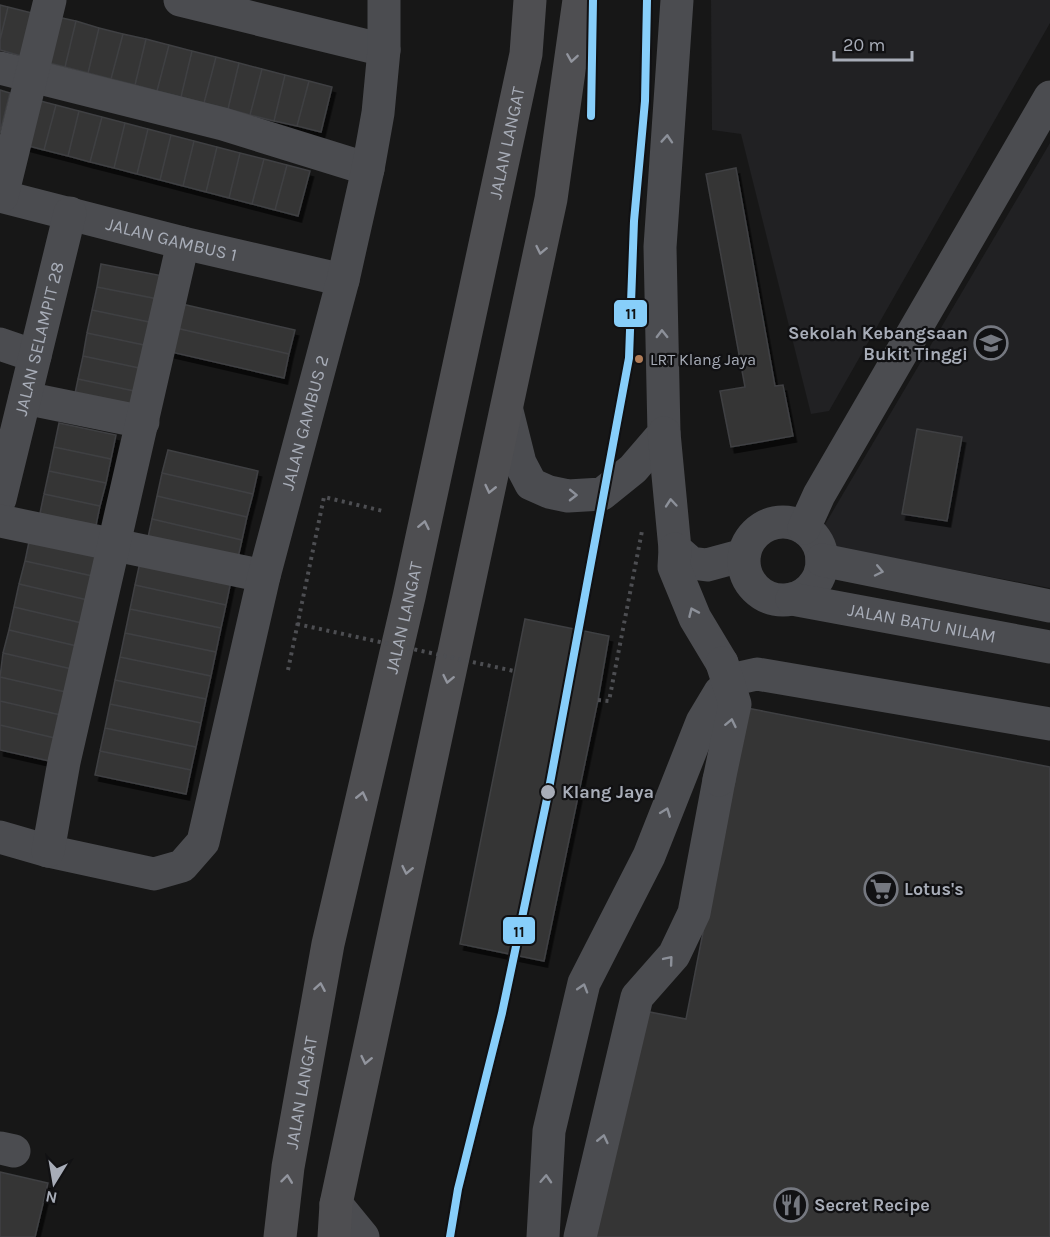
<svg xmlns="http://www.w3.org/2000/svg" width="1050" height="1237" font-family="Karla,sans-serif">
	<defs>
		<filter id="shadow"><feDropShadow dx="3.5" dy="6" stdDeviation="0" flood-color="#0009"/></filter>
	</defs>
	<rect width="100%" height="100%" fill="#171717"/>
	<!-- built -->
	<path fill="#212123" d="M711 0H1050V23L829 411 811 414 741 134 712 130Z
		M1050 143V588L814 543Z"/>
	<!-- building -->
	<path fill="#353536" stroke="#3f4043" stroke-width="1.5" filter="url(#shadow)" d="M0 5 8 7 0 40Z
		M8 7 32 13 21 56 0 50V40Z
		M53 16 76 21 65 67 41 61Z
		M76 21 99 28 88 73 65 67Z
		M99 28 123 34 111 79 88 73Z
		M123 34 146 39 135 85 111 79Z
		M146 39 169 45 157 91 135 85Z
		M169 45 192 51 181 97 157 91Z
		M192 51 216 57 204 103 181 97Z
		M216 57 239 63 228 109 204 103Z
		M239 63 262 69 250 115 228 109Z
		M262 69 285 75 274 121 250 115Z
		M285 75 309 81 297 126 274 121Z
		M309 81 332 87 321 132 297 126Z
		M0 90 10 93 0 133Z
		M33 99 56 105 44 150 21 144Z
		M56 105 79 111 68 156 44 150Z
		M79 111 102 117 90 162 68 156Z
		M102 117 125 123 114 168 90 162Z
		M125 123 148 129 137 174 114 168Z
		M148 129 171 135 160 180 137 174Z
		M171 135 194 141 183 186 160 180Z
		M194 141 217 147 206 192 183 186Z
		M217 147 240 153 229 198 206 192Z
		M240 153 264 159 252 204 229 198Z
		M264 159 287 165 275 210 252 204Z
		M287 165 310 171 298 216 275 210Z
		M736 168 775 386 783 385 793 436 731 447 720 391 745 387 706 174Z
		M101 264 163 276 158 299 97 287Z
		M97 287 158 299 154 323 92 310Z
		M182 304 295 330 289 354 176 328Z
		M92 310 154 323 149 346 87 333Z
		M176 328 289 354 284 378 171 352Z
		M87 333 149 346 144 369 83 356Z
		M83 356 144 369 139 392 78 379Z
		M78 379 139 392 135 415 73 403Z
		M59 423 116 435 111 459 54 447Z
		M917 429 962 437 947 521 902 514Z
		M54 447 111 459 106 483 49 471Z
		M168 450 258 471 253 494 162 473Z
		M49 471 106 483 100 506 44 494Z
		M162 473 253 494 247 517 157 496Z
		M44 494 100 506 95 530 39 518Z
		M157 496 247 517 242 540 152 519Z
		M152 519 242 540 237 562 147 542Z
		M30 537 103 554 97 577 25 561Z
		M25 561 97 577 92 601 19 584Z
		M140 562 231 581 226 605 135 585Z
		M19 584 92 601 86 624 14 607Z
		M135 585 226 605 221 628 130 609Z
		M14 607 86 624 81 647 9 630Z
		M130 609 221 628 216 652 125 633Z
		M525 619 609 636 598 700 544 961 460 944Z
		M9 630 81 647 76 670 3 653Z
		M125 633 216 652 211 676 120 657Z
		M3 653 76 670 70 693 0 677Z
		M120 657 211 676 206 699 115 680Z
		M0 677 70 693 65 716 0 701Z
		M115 680 206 699 201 723 110 704Z
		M0 701 65 716 59 739 0 725Z
		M110 704 201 723 196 747 105 728Z
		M747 708 1050 767V1237H595L639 1010 686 1019Z
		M0 725 59 739 54 762 0 750Z
		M105 728 196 747 191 770 100 751Z
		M100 751 191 770 186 794 95 775Z
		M0 1172 48 1183 35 1237H0Z"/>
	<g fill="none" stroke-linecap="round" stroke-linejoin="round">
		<!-- path -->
		<path stroke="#4d4e52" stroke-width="4" stroke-dasharray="3 4.5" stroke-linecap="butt" d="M288 670 324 497 383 511
			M598 700 609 701 642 531"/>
		<!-- minor -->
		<g stroke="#4b4c50" stroke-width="33">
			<path d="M180 0 384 50"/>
			<path d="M0 68 223 124 368 169"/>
			<path id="s1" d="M0 196 183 243 343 280"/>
			<path d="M2 196 50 0"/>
			<path d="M0 344 35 356"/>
			<path d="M25 398 143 422"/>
			<path d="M507 411 520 463 531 484 549 492 568 496 602 494 633 469 664 433 660 247 677 0"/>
			<path d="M664 433 675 549 691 563 707 565 744 555"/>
			<path id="s2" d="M0 499 70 213"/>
			<path d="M0 521 264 576"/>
			<circle cx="783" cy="561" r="39"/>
			<path d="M804 528 819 495 1050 97"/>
			<path d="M675 549 674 567 695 618 722 663"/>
			<path d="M822 560 1050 606"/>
			<path id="s3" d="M792 599 1050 647"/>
			<path id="s4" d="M0 837 48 851 154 874 182 866 203 842 264 576 343 280 368 169 378 113 384 50V0"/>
			<path d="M48 851 64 762 183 243"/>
			<path d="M0 1148 14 1151"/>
			<path d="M336 1204 363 1237"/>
			<path d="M543 1237 549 1131 584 983 649 856 702 722 720 692 739 678 757 674 1050 724"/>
			<path d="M580 1237 637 997 674 955 694 913 719 780"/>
		</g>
		<!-- highway -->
		<g stroke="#4e4e51" stroke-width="33">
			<path id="s5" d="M280 1237 288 1167 328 944 409 597 526 54 530 0"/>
			<path d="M334 1237 336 1204 551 199 579 0"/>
		</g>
		<!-- path-bridge -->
		<path stroke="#4d4e52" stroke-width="4" stroke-dasharray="3 4.5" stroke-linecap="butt" d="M297 624 514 671"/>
		<!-- minor-bridge -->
		<path stroke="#4b4c50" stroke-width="33" d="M719 780 735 704 722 663"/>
		<!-- rail-1 casing -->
		<g stroke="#111113" stroke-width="12">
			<path id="rail-1" d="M591 116 593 0
				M450 1237 458 1189 502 1013 548 794 629 358 634 221 645 101 647 0"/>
		</g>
		<!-- rail-1 -->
		<use href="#rail-1" stroke="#87cefa" stroke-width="8"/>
	</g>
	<!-- one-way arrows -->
	<defs><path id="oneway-chevron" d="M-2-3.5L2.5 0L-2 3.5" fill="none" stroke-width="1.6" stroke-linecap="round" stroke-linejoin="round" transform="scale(1.5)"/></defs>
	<g stroke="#92959e">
		<use href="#oneway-chevron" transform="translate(572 58) rotate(99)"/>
		<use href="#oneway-chevron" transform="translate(541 250) rotate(102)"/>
		<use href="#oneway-chevron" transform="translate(490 489) rotate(103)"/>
		<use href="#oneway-chevron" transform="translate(424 525) rotate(-78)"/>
		<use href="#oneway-chevron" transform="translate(448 679) rotate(102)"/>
		<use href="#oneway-chevron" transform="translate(362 796) rotate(-77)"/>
		<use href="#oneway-chevron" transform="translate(407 870) rotate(102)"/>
		<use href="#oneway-chevron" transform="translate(320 987) rotate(-80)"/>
		<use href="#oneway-chevron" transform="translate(366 1060) rotate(102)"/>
		<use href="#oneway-chevron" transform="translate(287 1179) rotate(-83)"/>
	</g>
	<g stroke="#8c9099">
		<use href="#oneway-chevron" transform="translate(667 139) rotate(-86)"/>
		<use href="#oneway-chevron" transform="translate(662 334) rotate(-91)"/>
		<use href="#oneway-chevron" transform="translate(573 495) rotate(1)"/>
		<use href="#oneway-chevron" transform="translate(671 503) rotate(-95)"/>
		<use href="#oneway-chevron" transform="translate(879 571) rotate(12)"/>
		<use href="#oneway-chevron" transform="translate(693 612) rotate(-114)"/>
		<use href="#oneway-chevron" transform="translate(731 723) rotate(-78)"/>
		<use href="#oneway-chevron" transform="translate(666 812) rotate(-69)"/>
		<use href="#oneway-chevron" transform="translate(669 960) rotate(-50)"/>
		<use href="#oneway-chevron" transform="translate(583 988) rotate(-73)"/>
		<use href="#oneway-chevron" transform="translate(603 1139) rotate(-77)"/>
		<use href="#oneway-chevron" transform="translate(546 1179) rotate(-87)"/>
	</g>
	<!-- icons -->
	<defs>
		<g id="school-ring" transform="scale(1.725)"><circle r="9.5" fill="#111113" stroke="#757880" stroke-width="1.5"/><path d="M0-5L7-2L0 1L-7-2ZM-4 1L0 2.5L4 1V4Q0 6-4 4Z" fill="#757880"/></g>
		<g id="supermarket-ring" transform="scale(1.725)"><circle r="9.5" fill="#111113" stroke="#757880" stroke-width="1.5"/><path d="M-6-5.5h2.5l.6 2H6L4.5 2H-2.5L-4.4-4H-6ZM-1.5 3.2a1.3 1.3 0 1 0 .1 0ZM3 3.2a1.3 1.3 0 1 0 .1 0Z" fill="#757880"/></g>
		<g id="restaurant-ring" transform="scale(1.725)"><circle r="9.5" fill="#111113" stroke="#757880" stroke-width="1.5"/><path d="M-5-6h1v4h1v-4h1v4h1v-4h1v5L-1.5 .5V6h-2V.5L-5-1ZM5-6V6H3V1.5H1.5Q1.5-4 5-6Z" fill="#757880"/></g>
	</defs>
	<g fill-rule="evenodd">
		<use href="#school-ring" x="991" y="343"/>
		<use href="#supermarket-ring" x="881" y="889"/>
		<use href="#restaurant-ring" x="791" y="1205"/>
	</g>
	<!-- markers -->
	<circle fill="#b07c57" stroke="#111113" stroke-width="2" cx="639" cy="359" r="5"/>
	<circle fill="#a8adb8" stroke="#111113" stroke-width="2" cx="548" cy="792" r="8"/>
	<g text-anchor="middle" stroke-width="4.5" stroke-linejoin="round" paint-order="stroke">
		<!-- bus labels -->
		<g font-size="16" fill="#a8adb8" stroke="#111113" text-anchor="start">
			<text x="650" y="365">LRT Klang Jaya</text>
		</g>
		<!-- street labels -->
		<g font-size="18" fill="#a8adb8" stroke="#111113">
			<text dy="6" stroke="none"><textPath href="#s5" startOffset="1118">JALAN LANGAT</textPath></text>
			<text dy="6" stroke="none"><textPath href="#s1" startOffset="177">JALAN GAMBUS 1</textPath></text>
			<text dy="6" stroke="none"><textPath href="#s2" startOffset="165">JALAN SELAMPIT 28</textPath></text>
			<text dy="6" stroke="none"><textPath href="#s4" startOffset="651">JALAN GAMBUS 2</textPath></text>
			<text dy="6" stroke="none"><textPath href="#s5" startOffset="632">JALAN LANGAT</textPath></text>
			<text dy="6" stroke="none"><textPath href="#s3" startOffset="132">JALAN BATU NILAM</textPath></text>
			<text dy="6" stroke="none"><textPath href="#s5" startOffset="146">JALAN LANGAT</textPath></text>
		</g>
		<!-- poi labels -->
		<g font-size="18" font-weight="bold" fill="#a8adb8" stroke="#111113" text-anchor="start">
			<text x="968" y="339" text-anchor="end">Sekolah Kebangsaan<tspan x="968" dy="21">Bukit Tinggi</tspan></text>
			<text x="904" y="895">Lotus's</text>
			<text x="814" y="1211">Secret Recipe</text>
		</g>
		<!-- stop labels -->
		<g font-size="18" font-weight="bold" fill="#a8adb8" stroke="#111113" text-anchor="start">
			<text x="562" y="798">Klang Jaya</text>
		</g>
	</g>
	<g stroke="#111113" stroke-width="2">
		<rect x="613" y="299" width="35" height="29" rx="6" fill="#87cefa"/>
		<rect x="502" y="916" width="34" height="29" rx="6" fill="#87cefa"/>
	</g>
	<g font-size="16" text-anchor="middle" font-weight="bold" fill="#111">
		<text x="631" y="319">11</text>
		<text x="519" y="937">11</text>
	</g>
	<!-- north arrow -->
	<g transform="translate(54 1183) rotate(191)" stroke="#111113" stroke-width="4.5" paint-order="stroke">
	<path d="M0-4.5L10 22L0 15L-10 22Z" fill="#a8adb8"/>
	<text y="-9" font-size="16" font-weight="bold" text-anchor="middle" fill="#a8adb8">N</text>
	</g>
	<!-- scale -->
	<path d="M834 51v9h78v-9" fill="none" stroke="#a8adb8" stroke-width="3"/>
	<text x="843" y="51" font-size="18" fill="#a8adb8" stroke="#111113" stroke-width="4.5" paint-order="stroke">20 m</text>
</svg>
